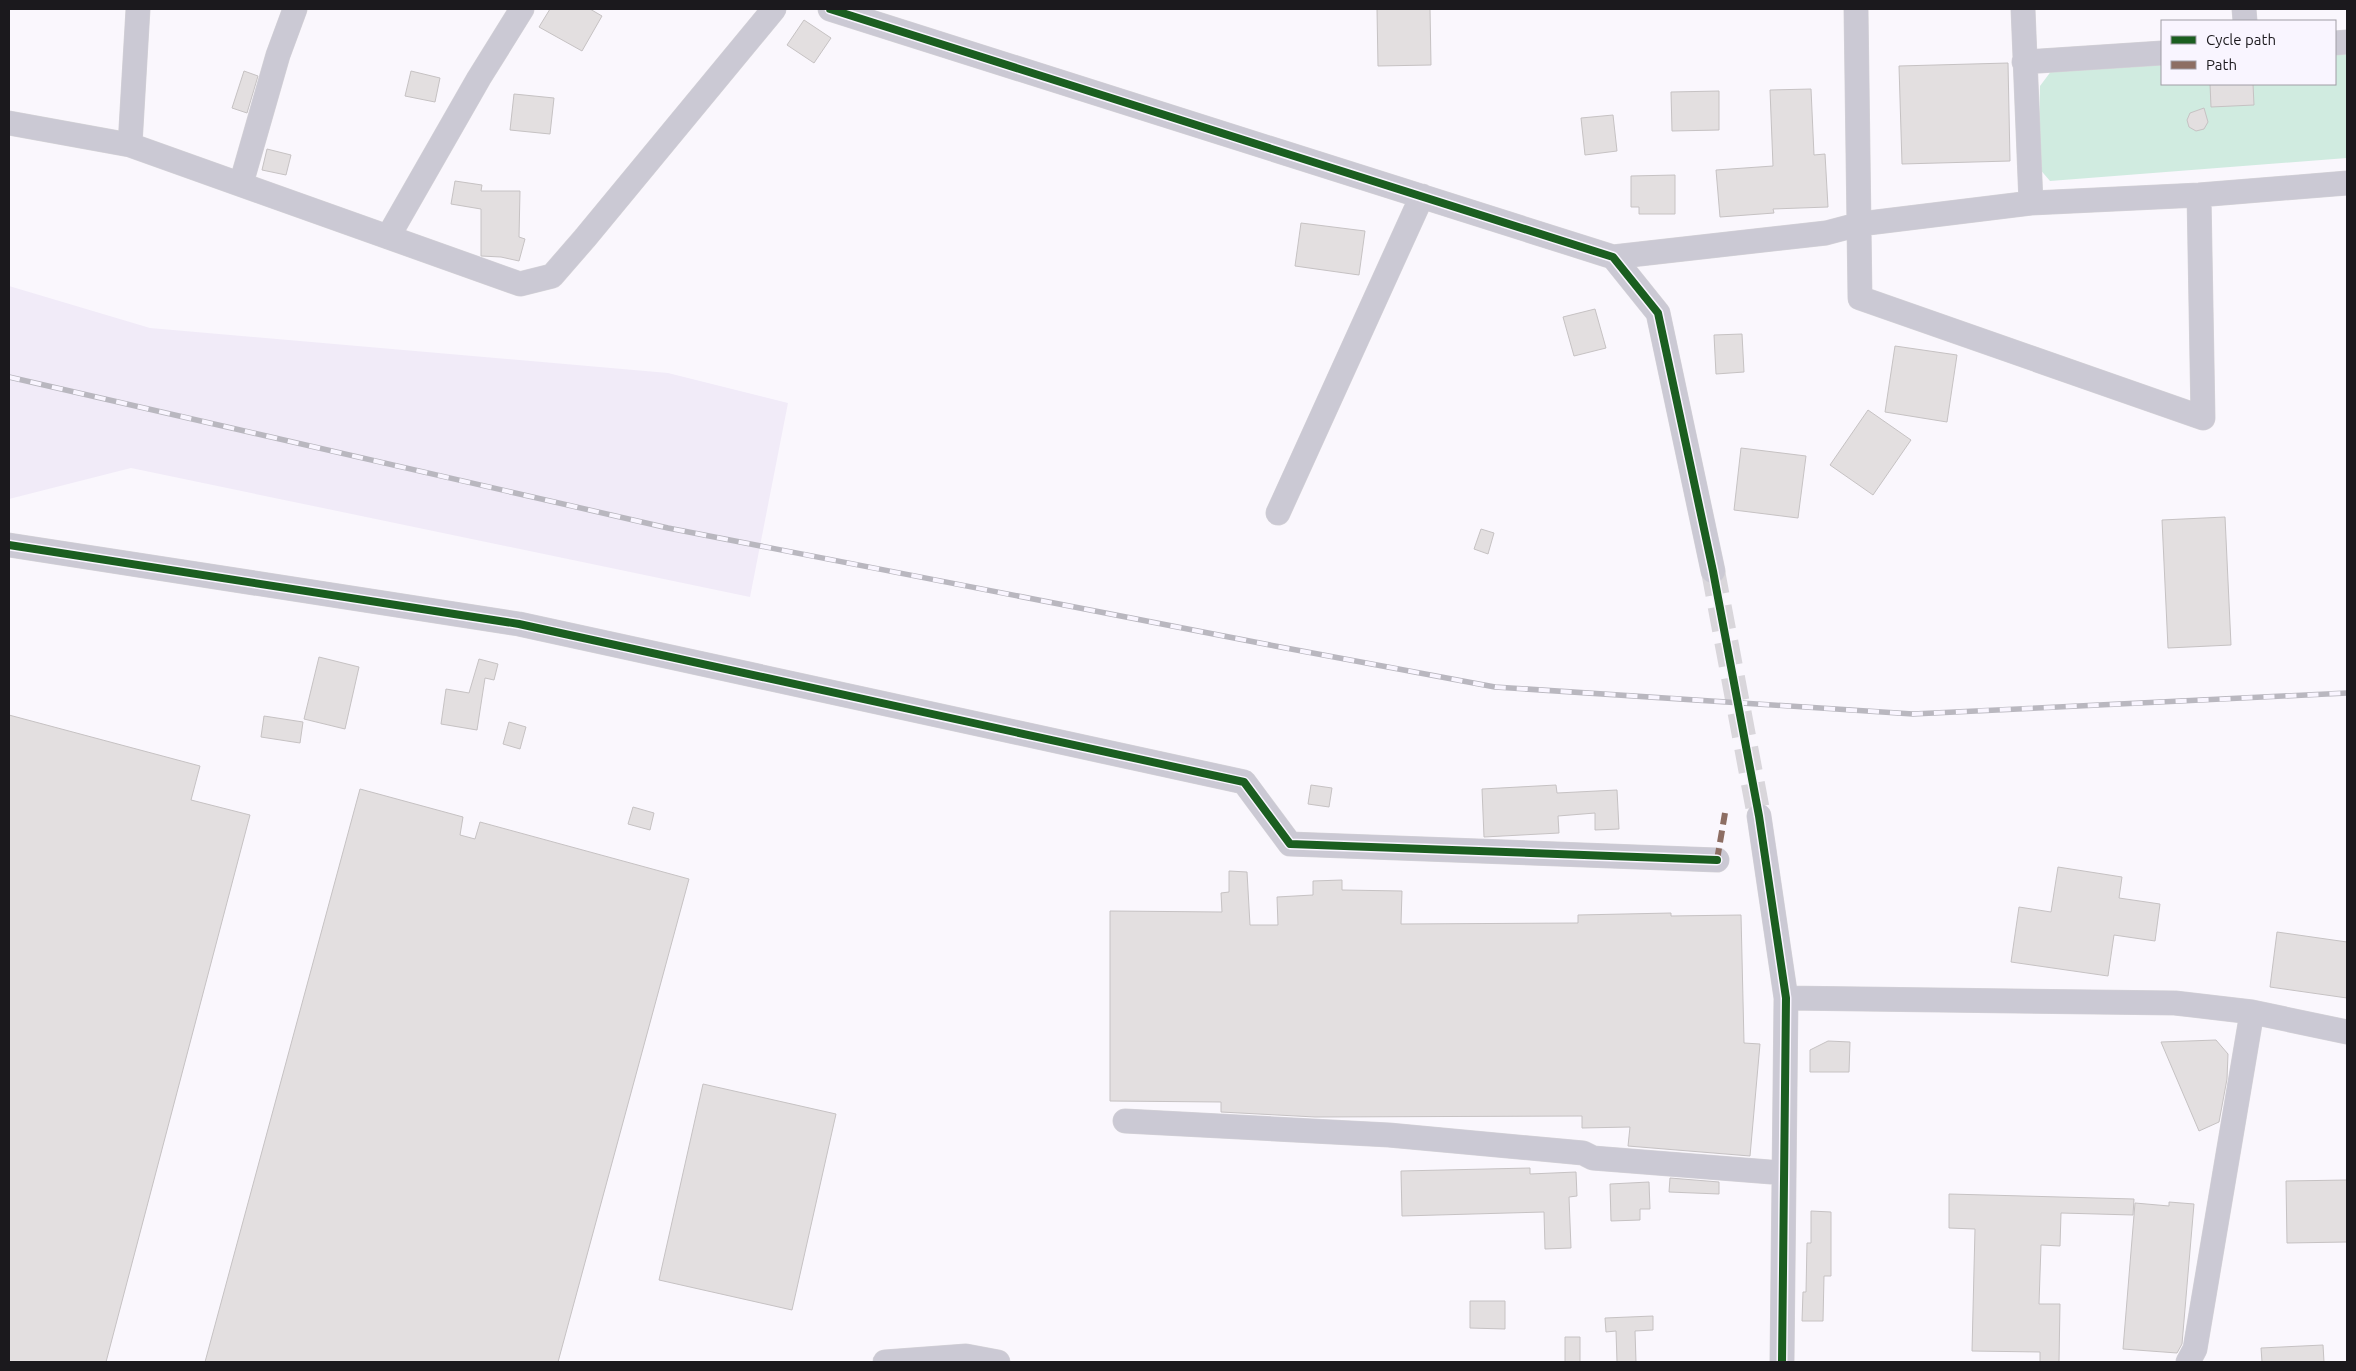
<svg xmlns="http://www.w3.org/2000/svg" width="2356" height="1371" font-family="Ubuntu,sans-serif">
	<rect width="100%" height="100%" fill="#faf7fd"/>
	<!-- built -->
	<path fill="#f1ebf8" d="M9 286 150 328 668 373 788 403 750 597 131 468 9 499Z"/>
	<!-- green -->
	<path fill="#d0ebe0" d="M2347 54V158L2050 181 2038 167 2040 86 2052 70 2162 64V84H2335V55Z"/>
	<!-- building -->
	<path fill="#e3dfe0" stroke="#c6c2c3" d="M550 9H590L602 16 582 51 539 27Z
		M1377 9H1430L1431 65 1378 66Z
		M804 20 831 38 814 63 787 45Z
		M2008 63 2010 161 1902 164 1899 66Z
		M244 71 258 76 247 113 232 108Z
		M411 71 440 78 435 102 405 96Z
		M2210 84H2253L2254 105 2211 107Z
		M1811 89 1814 155 1825 154 1828 207 1773 209 1774 213 1720 217 1716 170 1773 166 1770 90Z
		M1719 91V130L1672 131 1671 92Z
		M514 94 554 98 550 134 510 130Z
		M2204 108 2208 122 2204 129 2196 131 2189 127 2187 120 2190 113Z
		M1613 115 1617 151 1585 155 1581 118Z
		M267 149 291 155 286 175 262 170Z
		M1675 175V214H1639V207H1631V176Z
		M455 181 482 185 481 191H520L519 237 525 239 519 261 501 257 481 256V209L451 204Z
		M1301 223 1365 231 1359 275 1295 266Z
		M1595 309 1606 348 1574 356 1563 317Z
		M1742 334 1744 372 1716 374 1714 335Z
		M1895 346 1957 355 1947 422 1885 412Z
		M1868 410 1911 440 1873 495 1830 465Z
		M1741 448 1806 456 1798 518 1734 510Z
		M2225 517 2231 645 2168 648 2162 520Z
		M1481 529 1494 533 1488 554 1474 549Z
		M319 657 359 667 345 729 304 719Z
		M479 659 498 664 494 680 485 678 477 730 441 724 446 689 469 693Z
		M9 715 200 766 191 800 250 815 106 1362H9Z
		M264 716 303 722 300 743 261 737Z
		M509 722 526 727 520 749 503 744Z
		M1311 785 1332 788 1329 807 1308 804Z
		M1556 785 1557 793 1617 790 1619 829 1595 830V813L1558 816 1559 833 1484 837 1482 789Z
		M360 789 463 817 460 835 475 839 480 822 689 879 558 1362H205Z
		M633 807 654 813 650 830 628 824Z
		M2058 867 2122 877 2119 898 2160 904 2155 941 2114 935 2108 976 2011 962 2019 907 2051 912Z
		M1229 871 1247 872 1250 925H1278L1277 897 1313 895V881L1342 880V890L1402 891 1401 924 1578 923V915L1671 913V916L1741 915 1744 1043 1760 1044 1750 1156 1628 1146 1630 1127 1582 1128V1116L1315 1117 1221 1112V1102L1110 1101V911L1222 912 1221 893 1229 892Z
		M2277 932 2347 942V998L2270 987Z
		M2216 1040 2228 1054 2227 1079 2219 1122 2199 1131 2161 1042Z
		M1828 1041 1850 1042 1849 1072H1810V1050Z
		M703 1084 836 1114 792 1310 659 1280Z
		M1530 1168V1174L1576 1172 1577 1196 1569 1197 1571 1248 1545 1249 1544 1212 1402 1216 1401 1171Z
		M1670 1178 1719 1182V1194L1669 1192Z
		M2347 1180V1242L2287 1243 2286 1181Z
		M1649 1182 1650 1209H1640V1220L1611 1221 1610 1184Z
		M1949 1194 2134 1199 2133 1215 2061 1213 2060 1246 2041 1245 2039 1304H2060L2059 1362H2040V1352L1972 1351 1975 1229 1949 1228Z
		M2169 1202 2194 1204 2182 1344 2177 1353 2123 1349 2135 1203 2169 1206Z
		M1811 1211 1831 1212V1276H1824L1823 1321H1802L1803 1292H1806L1807 1243H1811Z
		M1470 1301H1505V1329L1470 1328Z
		M1653 1316V1330L1635 1331 1636 1362H1617L1616 1331 1606 1332 1605 1318Z
		M1565 1337H1580V1362H1565Z
		M2323 1345 2324 1362H2262L2261 1348Z"/>
	<g fill="none" stroke-linecap="round" stroke-linejoin="round">
		<!-- minor-tunnel -->
		<path stroke="#d9d6db" stroke-width="24" stroke-dasharray="24 12" stroke-linecap="butt" d="M1713 571 1759 816"/>
		<!-- minor casing -->
		<g stroke="#d6d4d8" stroke-width="25">
			<path id="minor" d="M830 9 1613 257 1658 313 1713 571
				M1856 9 1860 298 2203 418 2199 195
				M2023 9 2031 203
				M2244 9 2245 21
				M2335 43 2347 42
				M2024 62 2162 53
				M9 123 130 145 520 284 552 276 585 238 774 9
				M130 145 138 9
				M241 184 278 55 295 9
				M388 237 479 78 522 9
				M1613 257 1826 233 1860 224 2031 203 2199 195 2347 183
				M1278 513 1422 196
				M9 545 519 624 1244 782 1290 844 1717 860
				M1759 816 1786 998 1782 1362
				M1786 998 2175 1003 2252 1012 2347 1032
				M1125 1121 1389 1135 1583 1153 1593 1158 1784 1173
				M885 1362 966 1356 998 1362
				M2188 1362 2195 1349 2252 1012"/>
		</g>
		<!-- minor -->
		<use href="#minor" stroke="#cbc9d4" stroke-width="24"/>
		<!-- rail casing -->
		<g stroke="#b9b7bf" stroke-width="5.5">
			<path id="rail" d="M9 377 668 528 1275 646 1495 687 1913 714 2347 693"/>
		</g>
		<!-- rail -->
		<use href="#rail" stroke="#f9f5ff" stroke-width="4" stroke-dasharray="11" stroke-linecap="butt"/>
		<!-- quiet -->
		<path stroke="#8d6e63" stroke-width="6" stroke-dasharray="12 6" stroke-linecap="butt" d="M1717 860 1725 813"/>
		<!-- cycleway casing -->
		<g stroke="#f9f5ff" stroke-width="11">
			<path id="cycleway" d="M830 9 1613 257 1658 313 1713 571 1759 816 1786 998 1782 1362
				M9 545 519 624 1244 782 1290 844 1717 860"/>
		</g>
		<!-- cycleway -->
		<use href="#cycleway" stroke="#1b5e20" stroke-width="8"/>
	</g>
	<!-- border -->
	<rect width="2356" height="1371" fill="none" stroke="#1b191d" stroke-width="20"/>
	<!-- legend -->
	<rect x="2161" y="20" width="175" height="65" fill="#f9f5ff" stroke="#a09da5"/>
	<rect x="2171" y="36" width="25" height="8" fill="#1b5e20" stroke="#a09da5"/>
	<text x="2206" y="45" font-size="15" fill="#1b191d">Cycle path</text>
	<rect x="2171" y="61" width="25" height="8" fill="#8d6e63" stroke="#a09da5"/>
	<text x="2206" y="70" font-size="15" fill="#1b191d">Path</text>
</svg>
